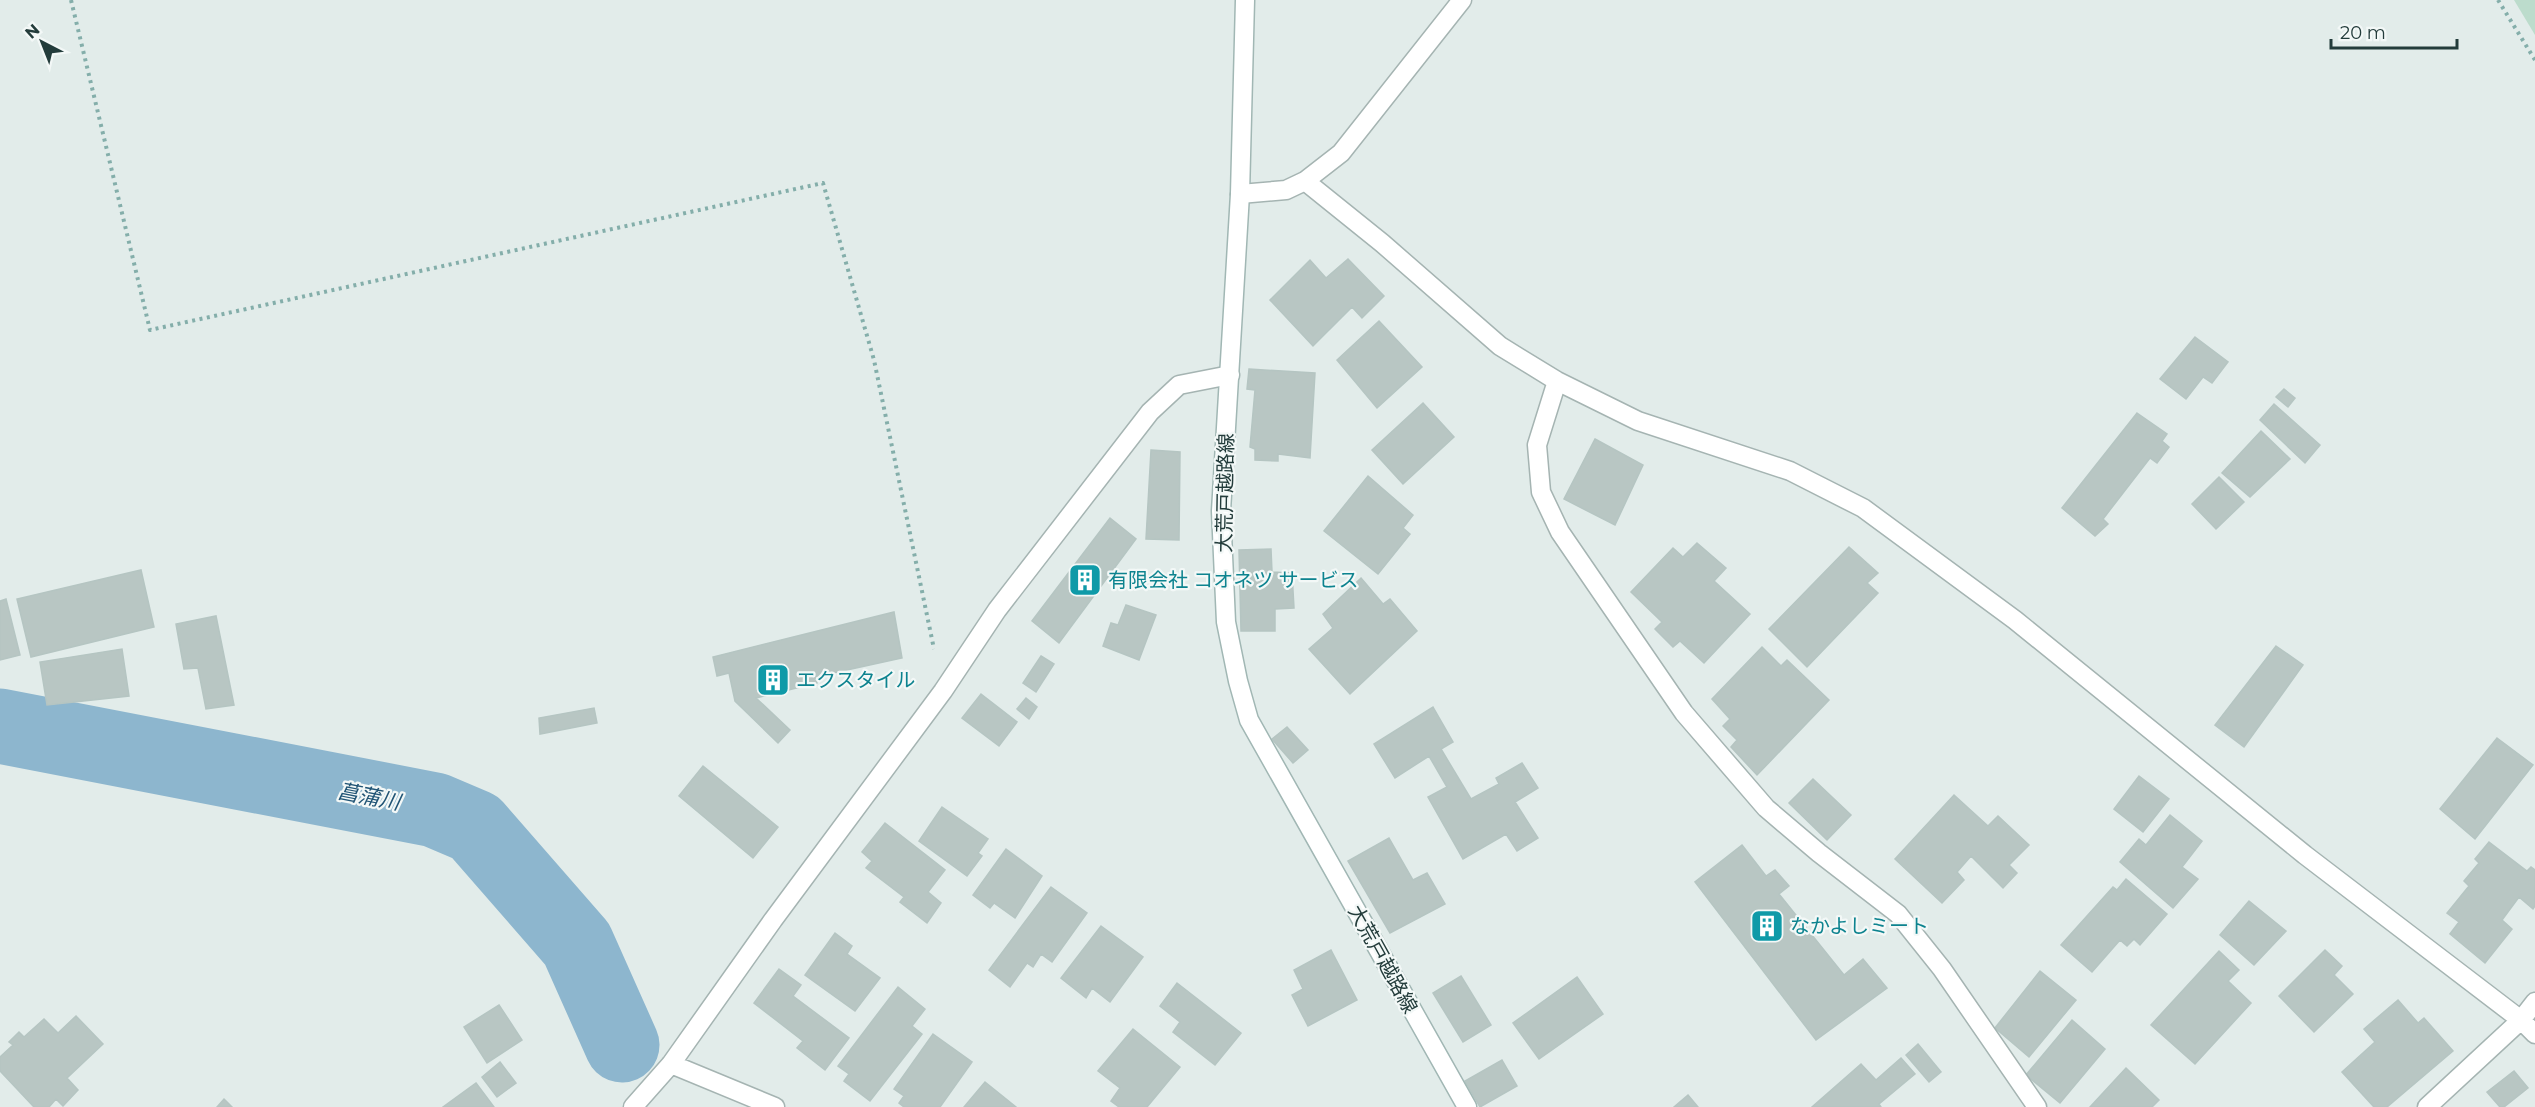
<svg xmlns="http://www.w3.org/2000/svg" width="2535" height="1107" font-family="Montserrat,'Noto Sans JP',sans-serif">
	<rect width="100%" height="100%" fill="#e2ecea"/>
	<!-- green -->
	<path fill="#bcdccc" d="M2514 0H2535V35Z"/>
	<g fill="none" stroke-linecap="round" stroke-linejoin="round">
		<!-- river -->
		<path stroke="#8db6ce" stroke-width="75" d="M0 726 435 810 475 827 577 944 622 1045"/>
	</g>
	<!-- building -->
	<path fill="#b8c6c3" stroke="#b5c5c2" stroke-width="1.5" d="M1348 259 1384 296 1362 318 1352 307 1313 346 1270 300 1310 260 1326 278Z
		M1379 321 1422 367 1377 408 1337 360Z
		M2195 337 2228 362 2212 383 2203 377 2186 399 2160 379Z
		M1249 369 1315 373 1310 458 1278 454V461L1255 460V449L1250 447 1255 390 1247 389Z
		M2284 389 2295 398 2288 407 2276 397Z
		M1423 403 1454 437 1403 484 1372 450Z
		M2274 404 2320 445 2305 463 2260 420Z
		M2137 413 2167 434 2162 441 2169 447 2157 463 2150 458 2103 519 2108 524 2095 536 2062 508Z
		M2261 431 2290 459 2250 497 2222 473Z
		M1595 439 1643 465 1615 525 1564 499Z
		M1151 450 1180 452 1179 540 1146 539Z
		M1368 476 1413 515 1403 528 1410 534 1378 574 1324 531Z
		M2219 477 2244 502 2216 529 2192 504Z
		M1110 518 1136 539 1059 643 1032 621Z
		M1697 543 1726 568 1714 581 1750 614 1704 663 1680 641 1673 647 1655 629 1662 622 1631 592 1673 548 1683 557Z
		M1849 547 1878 573 1867 583 1878 593 1807 667 1769 629Z
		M1271 549 1272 572 1292 573 1294 608 1275 609V631H1241L1239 550Z
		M141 570 154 627 31 657 17 599Z
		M1361 578 1383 604 1390 599 1417 631 1350 694 1309 649 1333 628 1323 614Z
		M6 599 20 655 0 660V601Z
		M1126 605 1156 615 1139 660 1103 646 1111 623 1118 625Z
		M894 612 902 658 815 677 817 683 756 698 790 730 778 743 735 701 729 673 717 676 713 657Z
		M216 616 234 705 206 709 198 668 184 669 176 624Z
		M2276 646 2303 665 2244 747 2215 725Z
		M1762 647 1781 666 1787 660 1829 700 1757 775 1731 747 1737 740 1723 726 1730 719 1712 699Z
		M122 649 129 696 47 705 40 662Z
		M1041 656 1054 664 1036 692 1023 683Z
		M981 694 1017 722 999 746 962 718Z
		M1026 698 1037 707 1029 719 1017 709Z
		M1433 707 1453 742 1441 749 1471 799 1499 784 1496 778 1522 763 1538 788 1515 802 1538 838 1517 851 1506 834 1463 859 1428 797 1447 787 1429 756 1395 778 1374 744Z
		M594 708 597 723 540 734 539 718Z
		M1287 727 1308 750 1293 763 1272 739Z
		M2497 738 2533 765 2475 839 2440 809Z
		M703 766 778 827 753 858 679 796Z
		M2139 776 2169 799 2143 832 2114 809Z
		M1813 779 1851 815 1827 840 1789 803Z
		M1954 795 1988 826 1998 816 2029 845 2009 865 2017 873 2003 888 1971 856 1957 872 1964 880 1942 903 1895 859Z
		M942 807 988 839 978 853 982 856 967 876 919 841Z
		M2170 815 2202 841 2182 867 2198 879 2173 908 2120 862 2139 839 2146 845Z
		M885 823 945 870 928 892 941 903 927 923 900 902 904 897 866 868 872 861 862 852Z
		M1389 838 1413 880 1427 873 1445 904 1390 933 1348 861Z
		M2489 842 2527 871 2531 867 2535 870V906L2533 909 2519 897 2502 920 2512 929 2485 963 2450 934 2459 922 2447 913 2469 886 2464 881 2479 863 2475 859Z
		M1742 845 1766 876 1775 870 1789 886 1779 894 1844 975 1863 959 1887 988 1816 1040 1695 882Z
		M1006 849 1042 876 1015 918 994 903 990 908 973 895Z
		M2126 879 2167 914 2140 945 2134 939 2127 946 2120 940 2092 972 2061 945 2113 887 2117 890Z
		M1051 887 1087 913 1052 962 1041 954 1033 967 1027 963 1010 987 989 970Z
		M2249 901 2286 931 2254 965 2220 935Z
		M1101 926 1143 957 1110 1002 1092 988 1086 998 1061 978Z
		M835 933 852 946 847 954 880 978 855 1011 805 975Z
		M1331 950 1357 1000 1308 1026 1292 995 1303 989 1294 970Z
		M2325 950 2342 966 2334 975 2353 994 2314 1032 2279 996Z
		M2219 951 2239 970 2228 981 2251 1003 2195 1064 2151 1025Z
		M779 969 801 985 793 996 849 1038 825 1070 797 1048 803 1041 754 1003Z
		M2040 971 2076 1000 2029 1057 1995 1028Z
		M1461 976 1491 1025 1463 1042 1433 993Z
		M1577 977 1603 1014 1539 1059 1513 1023Z
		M1177 983 1241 1033 1215 1065 1173 1032 1180 1022 1160 1006Z
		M898 987 925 1009 912 1026 922 1034 870 1101 844 1081 849 1074 838 1066Z
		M2398 1000 2418 1023 2424 1018 2453 1051 2387 1107H2374L2342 1072 2375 1042 2364 1029Z
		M499 1005 522 1040 487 1063 464 1027Z
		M76 1016 103 1044 67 1078 78 1090 63 1106 56 1099 49 1107H34L0 1071V1057L13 1045 9 1042 19 1032 24 1037 44 1019 58 1033Z
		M2072 1020 2105 1049 2060 1103 2026 1075Z
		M1133 1029 1180 1067 1147 1107H1119L1111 1101 1120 1088 1098 1071Z
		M933 1034 972 1062 940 1107H904L899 1103 904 1096 894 1089Z
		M1918 1044 1941 1072 1929 1082 1906 1055Z
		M1901 1058 1915 1074 1879 1104 1881 1107H1812L1861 1064 1876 1080Z
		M1502 1060 1517 1086 1480 1107 1465 1081Z
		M500 1062 516 1083 497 1097 482 1077Z
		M2126 1068 2159 1100 2152 1107H2090Z
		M2514 1071 2528 1088 2504 1107H2500L2487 1092Z
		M985 1082 1016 1107H964Z
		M476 1083 494 1107H443Z
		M1688 1095 1698 1107H1674Z
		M224 1099 232 1107H217Z"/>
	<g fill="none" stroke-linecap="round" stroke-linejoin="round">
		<!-- minor casing -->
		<g stroke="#a5b4b2" stroke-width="21">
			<path id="minor" d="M1305 181 1382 243 1500 346 1557 381 1638 421 1790 471 1863 508 2015 620 2305 855 2521 1020 2535 1034
				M1240 194 1286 190 1305 181 1341 153 1462 0
				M1557 381 1537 445 1541 492 1560 532 1684 713 1766 808 1819 853 1898 914 1942 969 2037 1107
				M671 1064 775 1107
				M633 1107 671 1064 773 920 943 691 997 610 1150 412 1179 385 1230 375
				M2427 1107 2521 1020 2535 1002"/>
		</g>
		<!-- secondary casing -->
		<g stroke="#a1b7b4" stroke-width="21">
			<path id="secondary" d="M1245 0 1240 194 1221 511 1226 622 1238 681 1249 720 1467 1107"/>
		</g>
		<!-- path -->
		<path stroke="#84aeaa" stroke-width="4" stroke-dasharray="3 4.5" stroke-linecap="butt" d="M71 0 150 330 823 183 874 360 934 649
			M2498 0 2535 60"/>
		<!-- minor -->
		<use href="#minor" stroke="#fff" stroke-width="18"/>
		<!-- secondary -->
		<use href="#secondary" stroke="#fff" stroke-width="18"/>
	</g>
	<!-- icons -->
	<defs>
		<g id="building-square" transform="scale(1.725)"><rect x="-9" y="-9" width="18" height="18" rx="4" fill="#0f9aa8" stroke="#f3f8f7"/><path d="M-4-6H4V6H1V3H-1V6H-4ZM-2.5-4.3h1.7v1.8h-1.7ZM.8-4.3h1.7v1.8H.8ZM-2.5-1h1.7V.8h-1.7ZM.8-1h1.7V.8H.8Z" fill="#fff"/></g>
	</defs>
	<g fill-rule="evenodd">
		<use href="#building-square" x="1085" y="580"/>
		<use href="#building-square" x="773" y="680"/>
		<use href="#building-square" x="1767" y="926"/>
	</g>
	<g text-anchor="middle" stroke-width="4.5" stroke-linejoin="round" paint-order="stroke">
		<!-- street labels -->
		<g font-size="20" fill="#233c3b" stroke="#f3f8f7">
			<text transform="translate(1225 493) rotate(-89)" y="7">大荒戸越路線</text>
			<text transform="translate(1383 959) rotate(61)" y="7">大荒戸越路線</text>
		</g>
		<!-- culture labels -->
		<g font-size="20" fill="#0d838f" stroke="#f3f8f7" text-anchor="start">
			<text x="1108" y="587">有限会社 コオネツ サービス</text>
			<text x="796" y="687">エクスタイル</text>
			<text x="1790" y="933">なかよしミート</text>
		</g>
		<!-- water labels -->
		<g font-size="21" font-style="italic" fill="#205475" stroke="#f3f8f7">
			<text transform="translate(369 797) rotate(11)" y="7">菖蒲川</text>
		</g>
	</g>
	<!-- north arrow -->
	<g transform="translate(42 42) rotate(318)" stroke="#f3f8f7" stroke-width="4.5" paint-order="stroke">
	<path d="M0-4.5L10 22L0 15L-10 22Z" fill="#233c3b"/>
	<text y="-9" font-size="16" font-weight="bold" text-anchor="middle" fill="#233c3b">N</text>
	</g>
	<!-- scale -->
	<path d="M2331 39v9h126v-9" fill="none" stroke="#233c3b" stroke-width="3"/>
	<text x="2340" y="39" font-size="18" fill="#233c3b" stroke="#f3f8f7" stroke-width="4.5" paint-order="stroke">20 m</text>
</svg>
